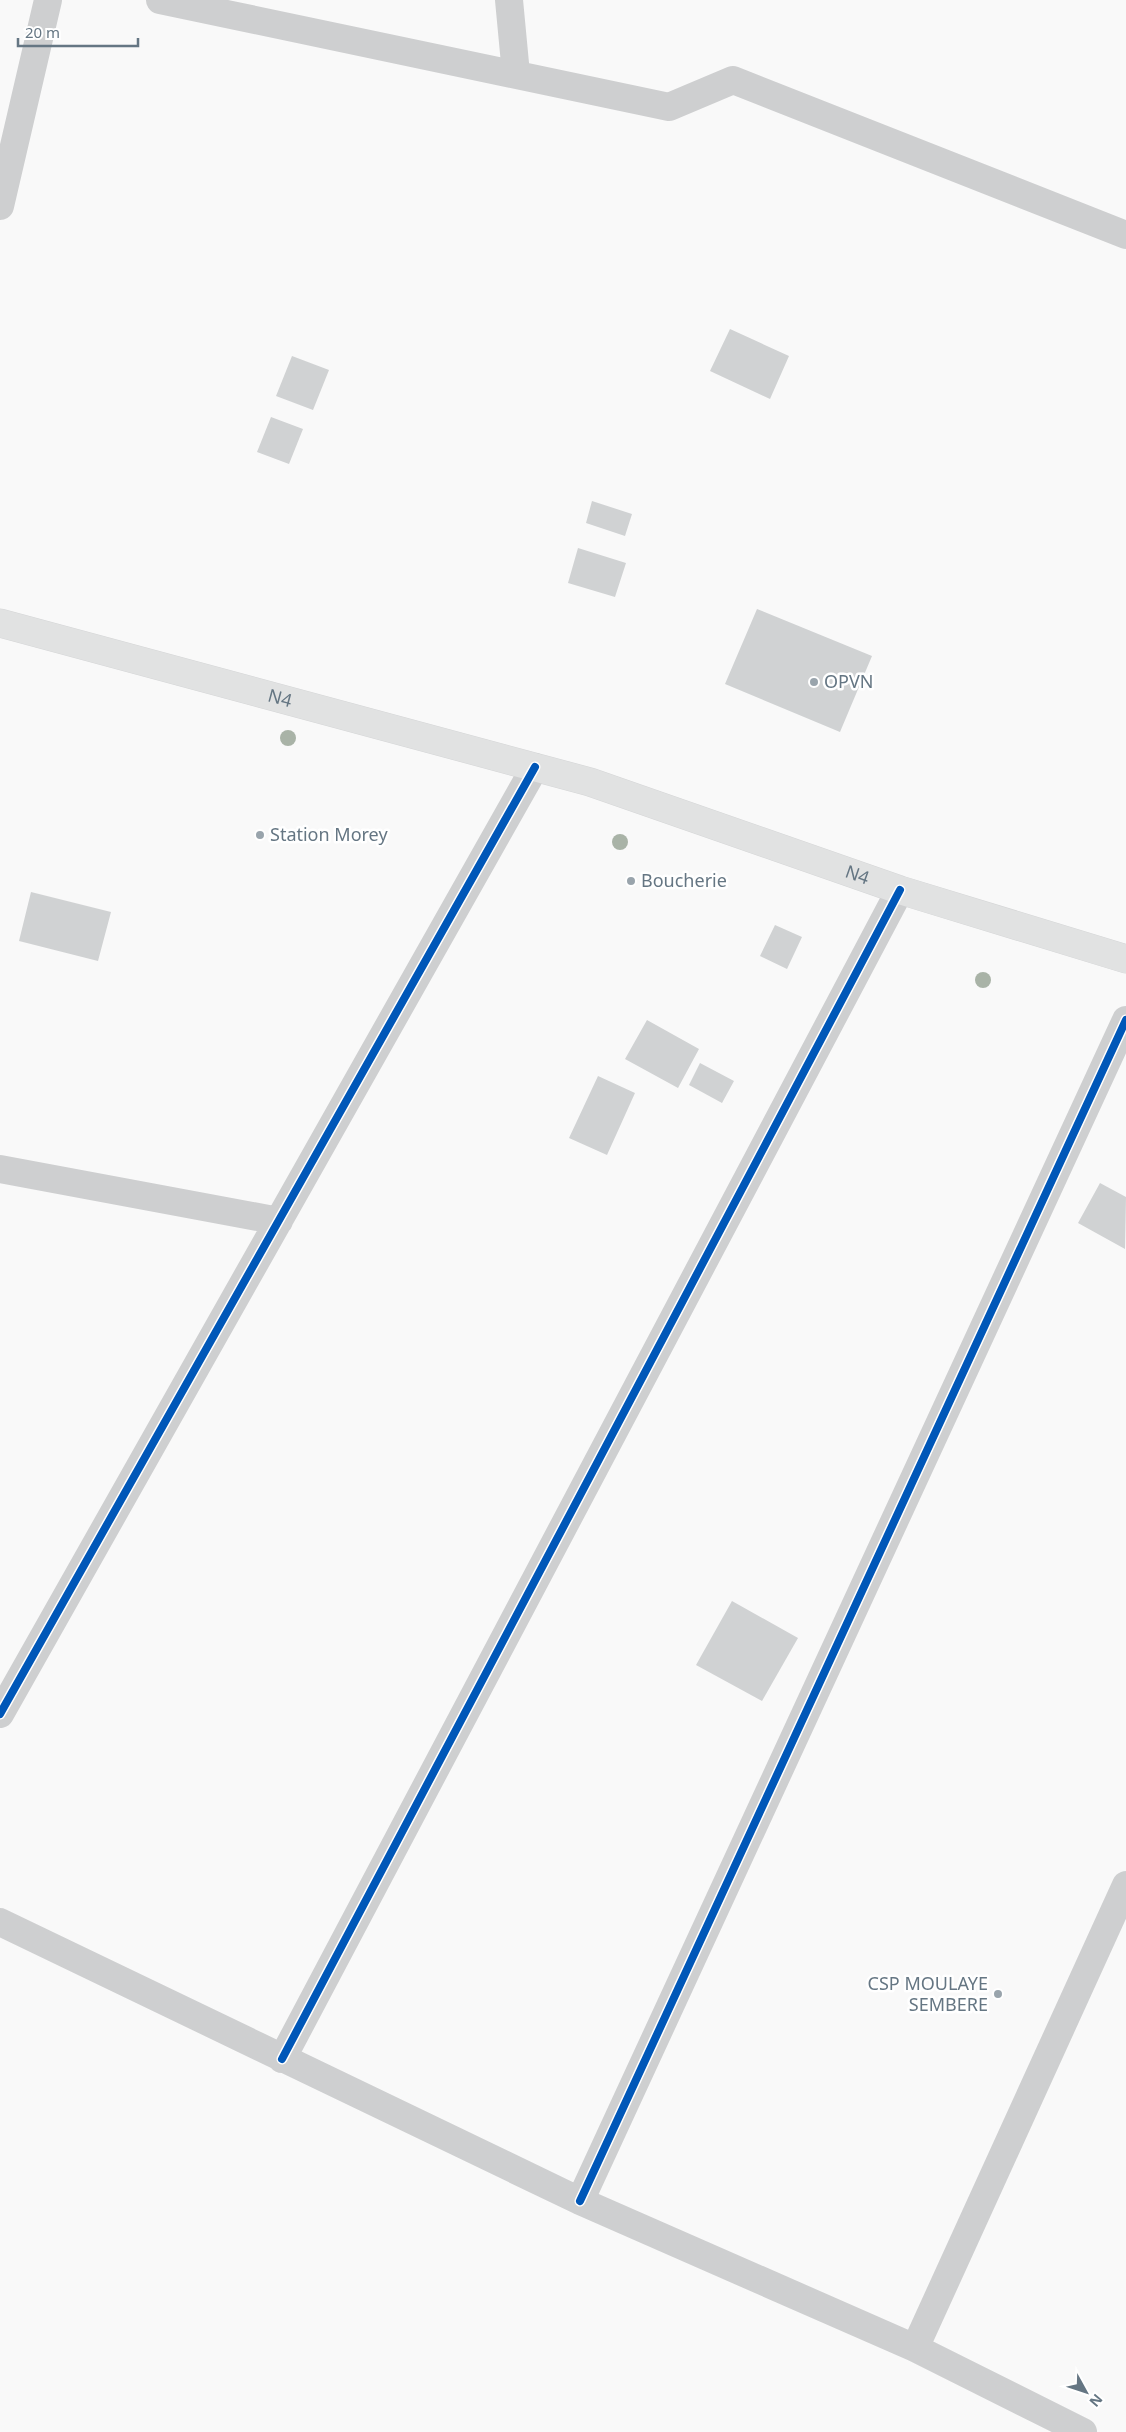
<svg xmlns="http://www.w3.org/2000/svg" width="1126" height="2432" font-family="'Noto Sans',sans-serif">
	<rect width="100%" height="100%" fill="#f9f9f9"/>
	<!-- building -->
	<path fill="#d0d2d3" d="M730 329 789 356 770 399 710 371Z
		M292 356 329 370 313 410 276 396Z
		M271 417 303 429 289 464 257 452Z
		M592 501 632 514 625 536 586 523Z
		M578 548 626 563 615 597 568 583Z
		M757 609 872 656 840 732 725 684Z
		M31 892 111 912 98 961 19 941Z
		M775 925 802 937 787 969 760 956Z
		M647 1020 699 1049 678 1088 625 1059Z
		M700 1063 734 1081 722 1103 689 1085Z
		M598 1076 635 1093 607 1155 569 1138Z
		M1100 1183 1126 1197 1125 1249 1078 1223Z
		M732 1601 798 1638 762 1701 696 1665Z"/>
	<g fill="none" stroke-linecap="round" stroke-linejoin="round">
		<!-- primary casing -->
		<g stroke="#d5d6d7" stroke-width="29">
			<g id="primary">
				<path id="s1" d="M0 623 590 782 900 890 1126 959"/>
			</g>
		</g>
		<!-- minor -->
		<path stroke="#cecfd0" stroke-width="28" d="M160 0 669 107 733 80 1126 235
			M509 0 516 74
			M0 206 48 0
			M0 1169 279 1221
			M0 1714 535 767
			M0 1922 580 2201 915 2348 1083 2432
			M282 2059 900 890
			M580 2201 1126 1020
			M915 2348 1126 1885"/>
		<!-- primary -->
		<use href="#primary" stroke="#e1e2e2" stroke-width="28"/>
		<!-- cycleway casing -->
		<g stroke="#fff" stroke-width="11">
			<path id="cycleway" d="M0 1714 535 767
				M282 2059 900 890
				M580 2201 1126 1020"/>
		</g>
		<!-- cycleway -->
		<use href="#cycleway" stroke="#0057b8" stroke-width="8"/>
	</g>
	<!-- trees -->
	<g fill="#a9b3a7">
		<circle cx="288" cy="738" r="8"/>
		<circle cx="620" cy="842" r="8"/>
		<circle cx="983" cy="980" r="8"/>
	</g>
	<!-- markers -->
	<g fill="#99a4ac" stroke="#fff" stroke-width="2">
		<circle cx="814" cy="682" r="5"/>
		<circle cx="260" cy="835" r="5"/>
		<circle cx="631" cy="881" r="5"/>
		<circle cx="998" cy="1994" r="5"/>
	</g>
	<g text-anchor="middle" stroke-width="5" stroke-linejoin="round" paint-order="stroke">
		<!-- poi labels -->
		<g font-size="18" fill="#657683" stroke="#fff" text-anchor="start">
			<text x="824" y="688">OPVN</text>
			<text x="270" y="841">Station Morey</text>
			<text x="641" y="887">Boucherie</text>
			<text x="988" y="1990" text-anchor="end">CSP MOULAYE<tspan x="988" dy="21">SEMBERE</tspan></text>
		</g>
		<!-- street labels -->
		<g font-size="18" fill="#657683" stroke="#fff">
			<text dy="6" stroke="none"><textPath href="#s1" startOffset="290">N4</textPath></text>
			<text dy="6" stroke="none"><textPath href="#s1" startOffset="894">N4</textPath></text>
		</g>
	</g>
	<!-- north arrow -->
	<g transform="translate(1086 2392) rotate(130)" stroke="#ffffff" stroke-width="4" paint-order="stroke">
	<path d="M0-4L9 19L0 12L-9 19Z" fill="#657683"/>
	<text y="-8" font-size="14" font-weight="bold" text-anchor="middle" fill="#657683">N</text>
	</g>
	<!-- scale -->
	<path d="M18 38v8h120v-8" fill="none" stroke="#657683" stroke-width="2.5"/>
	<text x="25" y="38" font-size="15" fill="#657683" stroke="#ffffff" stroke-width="4" paint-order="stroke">20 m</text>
</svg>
